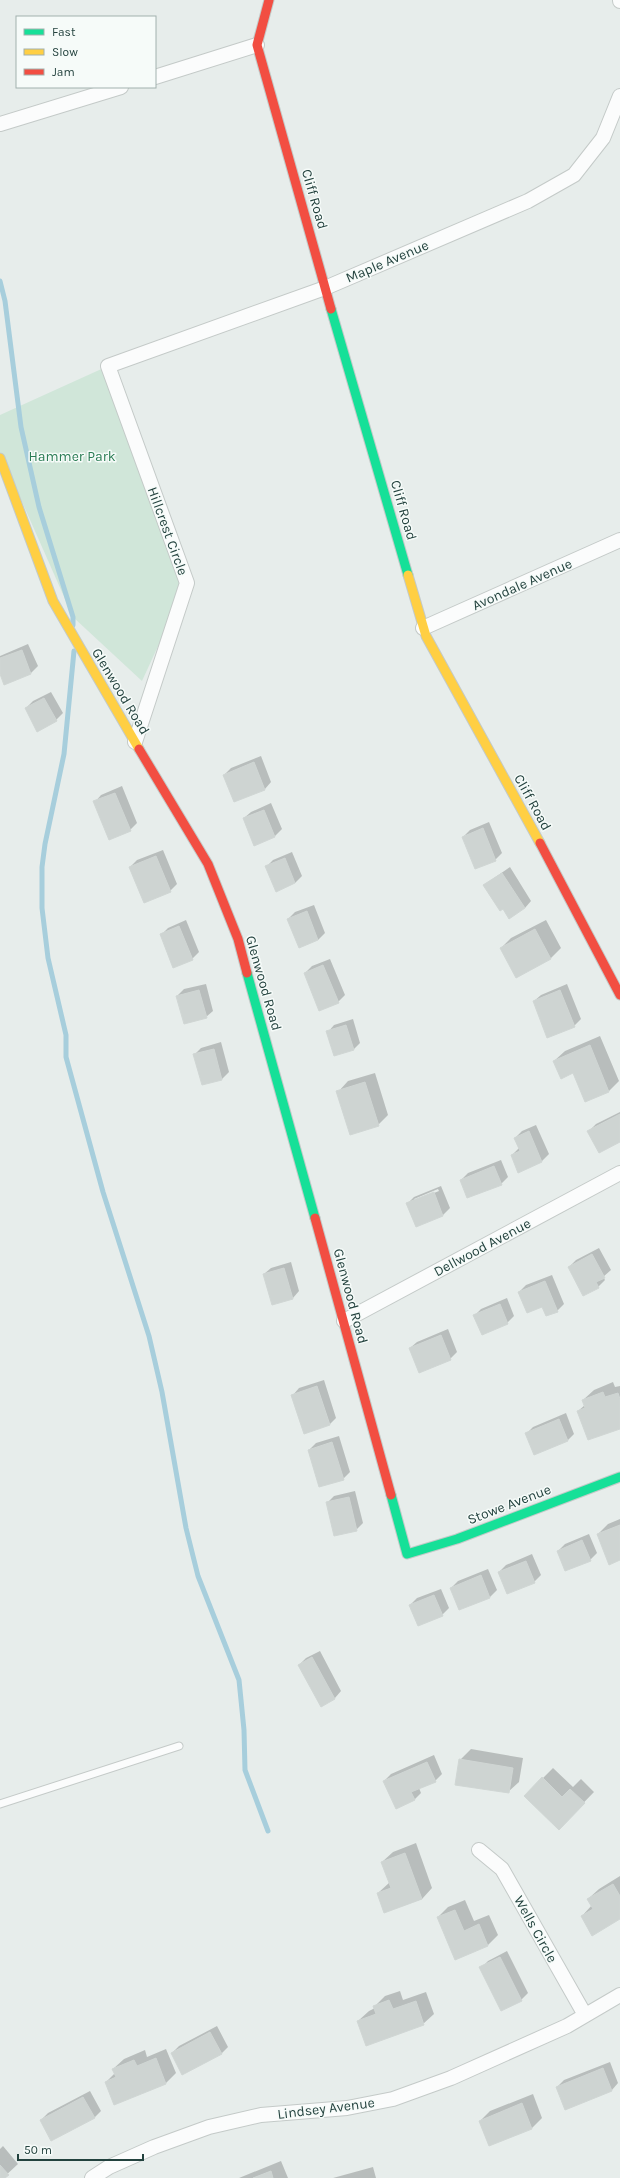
<svg xmlns="http://www.w3.org/2000/svg" width="620" height="2178" font-family="Karla,sans-serif">
	<rect width="100%" height="100%" fill="#e7edeb"/>
	<!-- green -->
	<path fill="#d0e6d9" d="M108 366 187 583 142 681 73 617 0 452V415Z"/>
	<!-- shadow -->
	<path fill="#0003" fill-rule="evenodd" d="M28 644 38 666 31 673 5 684 0 672V656Z
		M51 692 63 713 56 720 26 708 33 701Z
		M261 756 271 782 265 789 235 801 224 775 231 768Z
		M122 786 137 823 130 830 95 802 101 795Z
		M271 803 282 829 275 836 254 845 244 818 251 812Z
		M489 822 502 853 495 860 463 837 470 830Z
		M163 850 177 884 170 891 130 867 137 860Z
		M292 852 302 876 295 883 266 867 273 860Z
		M510 867 531 901 525 908 484 885Z
		M314 905 325 933 318 940 288 919 295 912Z
		M186 920 199 952 192 959 161 935 168 928Z
		M546 920 561 948 551 958 516 977 501 948 511 938Z
		M330 959 345 995 338 1002 305 973 312 966Z
		M206 984 213 1011 206 1017 177 996 184 989Z
		M567 984 581 1019 574 1026 534 1001 541 995Z
		M353 1019 360 1043 354 1049 328 1032 334 1025Z
		M600 1036 619 1081 609 1091 554 1061 565 1051Z
		M221 1042 229 1072 222 1079 194 1055 201 1048Z
		M375 1073 388 1115 378 1125 338 1092 348 1081Z
		M620 1112V1141L589 1131 596 1124Z
		M536 1125 549 1154 542 1161 519 1171 512 1155 519 1148 515 1138 522 1131Z
		M501 1160 508 1177 501 1184 461 1180 468 1173Z
		M441 1186 450 1208 443 1215 416 1226 407 1204 414 1197ZM438 1189 439 1191 414 1201V1199Z
		M599 1248 611 1270 603 1277 605 1280 598 1287 569 1267 576 1260Z
		M291 1262 299 1291 293 1298 264 1274 271 1268Z
		M552 1275 564 1304 557 1311 543 1306 519 1292 526 1285Z
		M507 1298 514 1316 507 1323 475 1315 481 1309Z
		M448 1329 457 1352 450 1359 410 1348 417 1342Z
		M324 1380 336 1418 329 1425 293 1395 299 1388Z
		M613 1382 615 1387 620 1386V1428L578 1411 585 1405 583 1400 594 1390Z
		M566 1413 574 1434 567 1441 526 1434 533 1427Z
		M339 1436 350 1472 343 1479 309 1450 316 1443Z
		M355 1491 363 1523 356 1530 327 1503 334 1496Z
		M620 1519V1559L598 1534 608 1524Z
		M589 1534 597 1553 590 1560 558 1551 565 1544Z
		M532 1554 541 1575 534 1582 499 1572 506 1565Z
		M488 1569 497 1590 490 1597 459 1609 451 1588 458 1581Z
		M441 1589 449 1608 442 1615 410 1605 417 1598Z
		M320 1651 341 1691 335 1698 321 1705 299 1665 306 1658Z
		M471 1749 523 1758 519 1782 508 1792 460 1760Z
		M434 1755 442 1774 435 1781 419 1788 421 1793 414 1800 384 1781 391 1774Z
		M553 1768 573 1787 581 1779 594 1792 559 1828 525 1796Z
		M416 1843 432 1888 422 1899 385 1912 378 1893 390 1882 382 1862 393 1852Z
		M620 1876V1918L582 1916 592 1905 588 1899 599 1889Z
		M465 1900 474 1921 489 1915 498 1935 488 1945 438 1917 448 1907Z
		M507 1951 528 1993 521 2000 481 1968 488 1961Z
		M400 1991 403 2000 426 1992 434 2014 423 2024 358 2021 369 2011 375 2008V2006L385 1996Z
		M217 2026 228 2047 221 2054 172 2053 179 2046Z
		M166 2049 176 2073 166 2083 106 2082 115 2073 113 2069 124 2059 145 2050 147 2057Z
		M610 2062 618 2083 612 2090 557 2087 564 2080Z
		M90 2091 101 2111 94 2118 41 2120 48 2113Z
		M533 2094 542 2118 532 2128 489 2145 480 2121 490 2111Z
		M3 2146 18 2164 3 2178H0V2149Z
		M281 2161 288 2178H239Z
		M373 2167 376 2178H333Z"/>
	<g fill="none" stroke-linecap="round" stroke-linejoin="round">
		<!-- stream -->
		<path stroke="#a7cedc" stroke-width="5" d="M0 281 5 301 21 427 39 507 73 617V625
			M74 651 64 754 45 844 42 867V908L48 958 66 1035V1057L103 1192 149 1336 162 1392 186 1528 198 1576 239 1680 244 1730 245 1770 268 1831"/>
	</g>
	<!-- building -->
	<path fill="#ced4d2" stroke="#d0d6d4" d="M22 650 31 674 4 685 0 674V658Z
		M44 698 57 721 37 732 25 708Z
		M254 762 265 790 234 802 223 775Z
		M115 793 131 831 109 840 93 801Z
		M264 810 275 837 254 846 243 818Z
		M483 828 496 861 475 869 462 837Z
		M156 856 171 892 144 903 129 867Z
		M285 858 295 883 276 892 265 866Z
		M502 873 525 908 509 919 503 909 500 911 483 885Z
		M307 911 318 940 299 948 287 919Z
		M179 926 193 960 173 968 160 934Z
		M535 929 551 959 516 978 500 948Z
		M323 965 339 1003 319 1011 304 973Z
		M199 990 207 1018 184 1024 176 996Z
		M560 990 575 1027 547 1038 533 1001Z
		M346 1025 354 1050 334 1056 326 1031Z
		M590 1045 609 1092 585 1102 573 1073 561 1079 553 1061Z
		M214 1049 222 1080 202 1085 193 1054Z
		M365 1082 379 1126 350 1135 336 1091Z
		M620 1114V1142L599 1153 587 1131Z
		M529 1131 542 1162 518 1173 511 1155 520 1151 514 1138Z
		M494 1166 502 1185 467 1198 460 1180Z
		M434 1192 443 1216 416 1227 406 1203Z
		M592 1254 605 1278 596 1282 599 1288 583 1296 568 1267Z
		M284 1268 293 1299 272 1305 263 1274Z
		M545 1281 558 1312 546 1316 542 1307 527 1313 518 1292Z
		M500 1304 508 1324 482 1335 473 1315Z
		M441 1335 451 1360 419 1373 409 1348Z
		M317 1386 330 1425 304 1434 291 1395Z
		M603 1392 605 1397 618 1393 620 1399V1429L588 1440 577 1411 585 1408 582 1400Z
		M559 1419 568 1441 534 1455 525 1433Z
		M332 1442 344 1480 319 1487 308 1450Z
		M349 1497 357 1531 334 1536 326 1502Z
		M620 1525V1560L609 1565 597 1534Z
		M582 1540 591 1561 565 1571 557 1551Z
		M526 1561 535 1583 507 1594 498 1572Z
		M481 1575 490 1598 459 1610 450 1588Z
		M434 1595 443 1616 418 1626 409 1605Z
		M312 1657 335 1699 321 1707 298 1665Z
		M459 1759 513 1768 509 1793 455 1785Z
		M427 1762 436 1782 411 1792 415 1800 396 1809 383 1781Z
		M542 1777 562 1797 570 1789 585 1803 559 1830 524 1796Z
		M405 1853 422 1899 384 1913 377 1893 391 1888 381 1862Z
		M613 1884 620 1896V1919L592 1936 581 1916 593 1909 587 1899Z
		M455 1910 464 1931 479 1924 488 1946 455 1960 437 1917Z
		M500 1957 522 2001 501 2011 479 1967Z
		M389 2000 393 2009 416 2001 424 2025 366 2046 357 2021 376 2014 373 2006Z
		M210 2032 222 2054 182 2075 171 2053Z
		M156 2058 166 2084 114 2105 105 2082 116 2077 112 2069 134 2060 137 2066Z
		M603 2068 612 2091 565 2110 556 2087Z
		M83 2097 95 2118 51 2141 40 2120Z
		M522 2103 532 2129 489 2146 479 2121Z
		M0 2165 9 2175 5 2178H0Z
		M271 2171 273 2178H253Z"/>
	<g fill="none" stroke-linecap="round" stroke-linejoin="round">
		<!-- lane casing -->
		<g stroke="#c4cac8" stroke-width="9">
			<path id="lane" d="M0 1804 179 1746"/>
		</g>
		<!-- street casing -->
		<g stroke="#c4cac8" stroke-width="16">
			<path id="street" d="M620 0V1
				M155 77 257 45
				M0 124 121 87
				M423 628 620 540
				M135 742 187 583 108 366 325 288 528 201 574 175 603 138 620 96
				M344 1321 620 1173
				M479 1850 502 1869 585 2015
				M92 2178 109 2167 154 2147 209 2127 261 2115 347 2108 393 2099 451 2078 567 2026 620 1995"/>
		</g>
		<!-- fast casing -->
		<g stroke="#c3cac8" stroke-width="11">
			<path id="fast" d="M331 309 408 575
				M247 973 315 1218
				M391 1495 407 1554 457 1539 620 1477"/>
		</g>
		<!-- slow casing -->
		<g stroke="#c3cac8" stroke-width="11">
			<path id="slow" d="M0 458 53 601 139 749
				M408 575 426 636 540 843"/>
		</g>
		<!-- jam casing -->
		<g stroke="#c3cac8" stroke-width="11">
			<path id="jam" d="M269 0 257 45 331 309
				M139 749 208 864 238 939 247 973
				M540 843 620 995
				M315 1218 391 1495"/>
		</g>
		<!-- lane -->
		<use href="#lane" stroke="#fbfcfc" stroke-width="7"/>
		<!-- street -->
		<use href="#street" stroke="#fbfcfc" stroke-width="14"/>
		<!-- fast -->
		<use href="#fast" stroke="#16e098" stroke-width="9"/>
		<!-- slow -->
		<use href="#slow" stroke="#ffcf43" stroke-width="9"/>
		<!-- jam -->
		<use href="#jam" stroke="#f24e42" stroke-width="9"/>
	</g>
	<g text-anchor="middle" stroke-width="3" stroke-linejoin="round" paint-order="stroke">
		<!-- street labels -->
		<g font-size="14" fill="#23423e" stroke="#f6fbf9">
			<text transform="translate(315 199) rotate(74)" y="5">Cliff Road</text>
			<text transform="translate(387 261) rotate(-23)" y="5">Maple Avenue</text>
			<text transform="translate(404 510) rotate(74)" y="5">Cliff Road</text>
			<text transform="translate(168 531) rotate(70)" y="5">Hillcrest Circle</text>
			<text transform="translate(522 584) rotate(-24)" y="5">Avondale Avenue</text>
			<text transform="translate(121 691) rotate(59)" y="5">Glenwood Road</text>
			<text transform="translate(533 802) rotate(61)" y="5">Cliff Road</text>
			<text transform="translate(264 983) rotate(74)" y="5">Glenwood Road</text>
			<text transform="translate(482 1247) rotate(-28)" y="5">Dellwood Avenue</text>
			<text transform="translate(351 1296) rotate(75)" y="5">Glenwood Road</text>
			<text transform="translate(509 1504) rotate(-21)" y="5">Stowe Avenue</text>
			<text transform="translate(536 1929) rotate(61)" y="5">Wells Circle</text>
			<text transform="translate(326 2108) rotate(-7)" y="5">Lindsey Avenue</text>
		</g>
		<!-- park labels -->
		<g font-size="14" fill="#2a7c54" stroke="#f6fbf9">
			<text x="72" y="461">Hammer Park</text>
		</g>
	</g>
	<!-- legend -->
	<rect x="16" y="16" width="140" height="72" fill="#f6fbf9" stroke="#a2b1ae"/>
	<rect x="24" y="29" width="20" height="6" fill="#16e098" stroke="#a2b1ae"/>
	<text x="52" y="36" font-size="12" fill="#23423e">Fast</text>
	<rect x="24" y="49" width="20" height="6" fill="#ffcf43" stroke="#a2b1ae"/>
	<text x="52" y="56" font-size="12" fill="#23423e">Slow</text>
	<rect x="24" y="69" width="20" height="6" fill="#f24e42" stroke="#a2b1ae"/>
	<text x="52" y="76" font-size="12" fill="#23423e">Jam</text>
	<!-- scale -->
	<path d="M18 2154v6h125v-6" fill="none" stroke="#23423e" stroke-width="2"/>
	<text x="24" y="2154" font-size="12" fill="#23423e" stroke="#f6fbf9" stroke-width="3" paint-order="stroke">50 m</text>
</svg>
